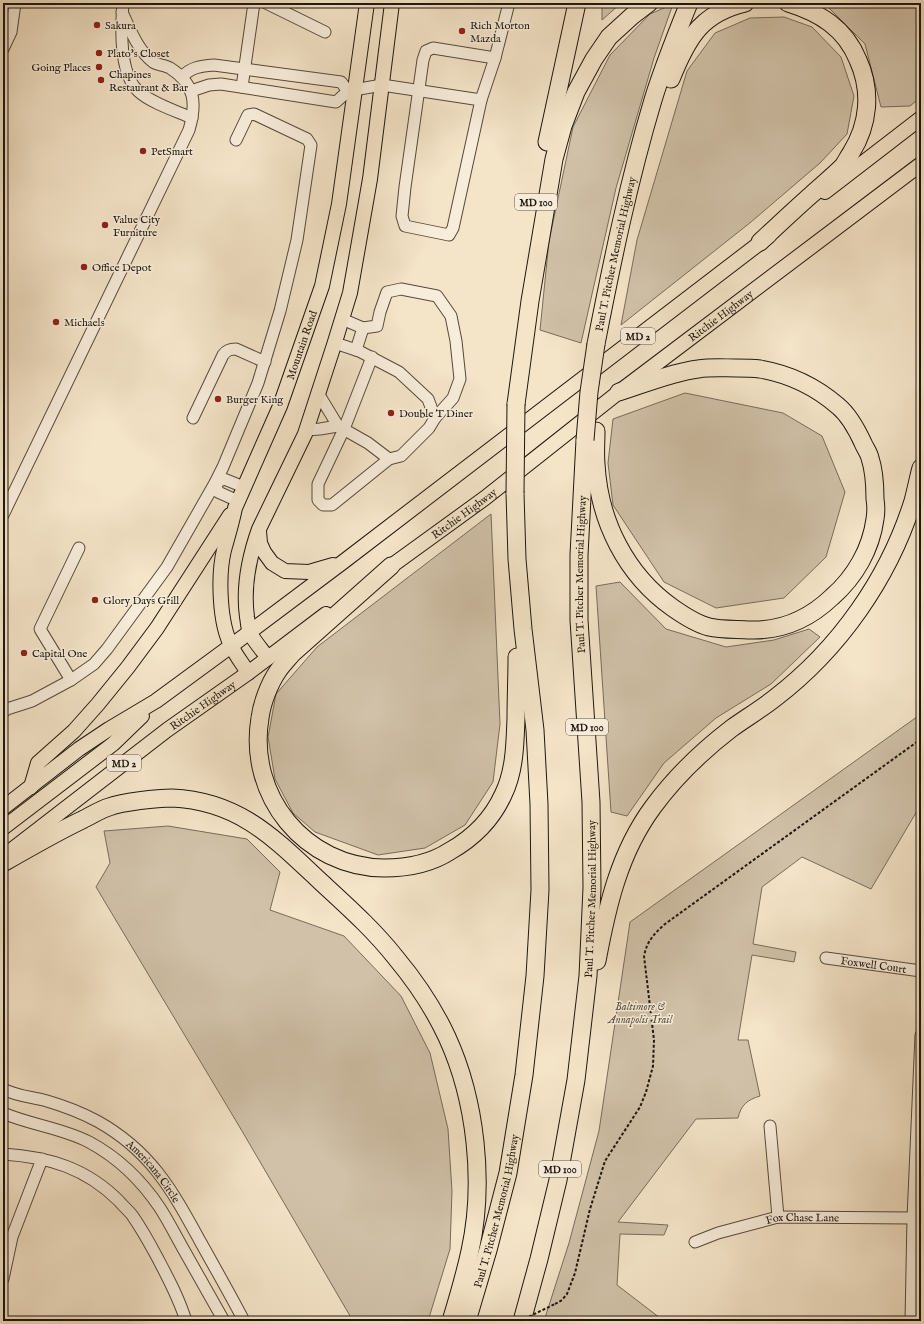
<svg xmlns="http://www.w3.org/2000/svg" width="924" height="1324" font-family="'IM FELL English',serif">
	<rect width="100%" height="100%" fill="#f4e4c8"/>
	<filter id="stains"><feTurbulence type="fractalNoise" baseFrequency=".005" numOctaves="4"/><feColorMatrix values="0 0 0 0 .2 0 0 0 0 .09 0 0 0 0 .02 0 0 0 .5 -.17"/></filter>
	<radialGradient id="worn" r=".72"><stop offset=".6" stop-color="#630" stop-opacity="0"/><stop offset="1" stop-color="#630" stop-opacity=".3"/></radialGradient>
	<!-- green -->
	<path fill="#d0c1a8" stroke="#776c5a" d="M602 3H621L602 20Z
		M817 3H921V97L910 106 881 107 865 44 827 6Z
		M673 4 654 58 616 188 581 343 540 330 549 241 573 127 610 55 650 14Z
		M784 17 812 27 841 57 854 96 847 134 820 163 751 222 621 325 637 240 687 71 715 33 750 18Z
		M685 393 783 413 822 436 845 492 826 557 784 598 716 608 664 582 613 505 608 463 613 419Z
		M491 514 500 724 493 782 465 825 425 848 378 855 315 832 293 813 275 779 268 737 276 694 317 647Z
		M620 582 666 629 726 647 774 640 809 629 820 637 771 684 716 718 664 763 627 816 611 812 596 586Z
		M921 714V808L917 811 871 889 802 857 762 887 753 944 796 952 794 962 752 955 738 1040H748L760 1096C747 1100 741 1105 738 1118L696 1119 618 1222 668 1225 664 1235 620 1234 617 1285 664 1321H544L569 1243 599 1131 630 922Z
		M168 826 247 839 280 872 270 910 344 936 401 996 430 1053 448 1129 452 1191 450 1249 428 1321H353L242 1131 96 887 110 863 104 831Z"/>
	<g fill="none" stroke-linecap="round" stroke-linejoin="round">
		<!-- minor casing -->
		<g stroke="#544a3c" stroke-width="13">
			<g id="minor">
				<path d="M123 3C121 27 119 73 138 91 151 103 176 111 192 118"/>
				<path d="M266 3 325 32"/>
				<path d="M3 49 11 32 15 3"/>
				<path d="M182 77C191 67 201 66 214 65L341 82 348 91"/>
				<path d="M242 87 254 3"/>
				<path d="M191 91 209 85 221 84 336 102 348 91 382 85 481 100 495 58 509 3"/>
				<path d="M481 100 453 228 449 235 405 226 402 216 405 187 423 60 426 51 433 48 495 58"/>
				<path d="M342 319 363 328 356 350"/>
				<path d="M363 328 377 326 380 312 387 292 401 289 437 296 451 316 456 341 460 379 453 398 435 418"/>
				<path d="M335 343 359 351 399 372 428 399 435 418 429 428 401 456 389 459 368 443 338 426"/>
				<path d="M372 357 344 429 318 484V500L323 505H332L389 459"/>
				<path d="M193 418 223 355C227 350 230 349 236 349L265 362"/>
				<path d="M306 430 320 429 338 426 318 393"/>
				<path d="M238 501 218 492 215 483 224 479 244 487"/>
				<path d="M3 515 189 130C197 103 195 84 170 68 165 65 157 65 153 62 138 51 129 27 122 12"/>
				<path d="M71 680 40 629 79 548"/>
				<path d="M3 712 7 709 32 701 71 680 94 664 107 649 167 567 215 483 223 467 258 383 280 311 297 240 311 145 307 139 254 114 248 115 236 140"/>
				<path id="s1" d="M826 958 921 971"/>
				<path id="s2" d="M3 1089C16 1096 32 1097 47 1101 64 1106 82 1113 97 1121 151 1151 172 1190 200 1241 215 1268 230 1294 244 1321"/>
				<path d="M3 1113C31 1125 62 1128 89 1142 117 1157 142 1181 160 1208 169 1222 177 1238 185 1252 198 1275 211 1298 224 1321"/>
				<path d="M770 1126 778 1217"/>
				<path d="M3 1154C49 1157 86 1168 119 1201 123 1206 128 1210 132 1215 141 1228 149 1242 157 1257 168 1278 179 1298 186 1321"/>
				<path id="s3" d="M695 1242 718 1233 778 1217 913 1218"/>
				<path d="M3 1279 12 1237 42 1159"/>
				<path d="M911 1321 913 1218 921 1035"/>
			</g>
		</g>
		<!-- major casing -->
		<g stroke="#1e160d" stroke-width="16">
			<g id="major">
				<path d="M825 192 921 118"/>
				<path d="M259 531 260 543 264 552 272 563 285 571 309 572 333 565"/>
				<path id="s4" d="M383 572 485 498 619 392 921 164"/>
				<path d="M268 658C262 650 254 641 250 633 248 628 248 622 247 617 243 588 249 557 259 529L305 434 334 345 350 293 370 179 392 3"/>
				<path id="s5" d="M248 673C243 664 236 656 232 647 219 624 218 575 224 550 228 536 232 523 235 508L280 406 322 286 339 204 367 3"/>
				<path d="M31 787 38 763 74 731 98 704 128 667 157 628 230 515"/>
				<path d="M3 808 79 749 109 729 156 701 231 646 343 562 769 236"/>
				<path d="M3 828 113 744 142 716"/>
				<path id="s6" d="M5 855 167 730 248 673 326 614"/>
			</g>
		</g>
		<!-- highway casing -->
		<g stroke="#1e160d" stroke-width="19">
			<g id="highway">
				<path d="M671 79C677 64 688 40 699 28 711 15 728 7 745 3"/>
				<path d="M547 142 577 3"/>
				<path d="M760 242C777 226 794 210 811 195 822 185 833 176 843 166 846 162 848 157 851 153 869 124 872 91 858 60 845 28 820 13 788 3"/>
				<path id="s7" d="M596 344C612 262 629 180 653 100 663 67 676 35 689 3"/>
				<path d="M516 404 530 301 554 159 563 126 576 92 594 59 609 37 632 16 649 3"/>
				<path d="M596 431C596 442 595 453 596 464 599 521 626 575 673 608 683 615 697 624 709 627 722 630 737 629 750 630 782 631 810 618 832 597 855 577 871 549 875 519 876 513 876 505 875 499 875 486 874 470 870 458 869 453 865 448 863 443 857 430 849 415 838 406 816 387 789 374 760 369 752 368 744 368 736 368 723 368 711 367 698 369 673 372 644 384 619 392"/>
				<path d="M391 566 292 654C287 660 282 665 278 671 269 684 262 703 260 718 247 796 305 867 384 868 408 868 430 864 450 851 473 838 492 819 503 795 515 771 515 743 516 718 516 698 517 677 517 657"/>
				<path d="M3 863C29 848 55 833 82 820 91 816 99 810 109 807 122 802 157 798 172 798 240 801 275 839 321 882 347 906 374 930 396 958 416 982 434 1009 447 1037 476 1100 485 1183 470 1251 465 1274 458 1298 451 1321"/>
				<path d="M597 961C607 907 619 853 653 807 675 777 702 751 732 728 746 718 761 709 775 698 839 649 889 578 913 501 916 490 918 479 921 468"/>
				<path id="s8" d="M467 1321 488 1250 508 1173 524 1075 535 976 540 890 539 804 535 730 523 629 517 559 515 493"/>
				<path id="s9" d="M522 1321 539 1259 558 1180 576 1080 588 976 592 888 591 802 579 620V555L585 440"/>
			</g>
		</g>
		<!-- path -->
		<path stroke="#1e160d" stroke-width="2" stroke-dasharray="3 2" stroke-linecap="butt" d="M555 1304 562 1300 567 1294 575 1273 590 1209 605 1161 640 1107 646 1092 653 1066 654 1040 644 956C647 941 654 934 665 924L921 739"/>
		<!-- minor -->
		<use href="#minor" stroke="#f8eddb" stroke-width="11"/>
		<!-- major -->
		<use href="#major" stroke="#f4e4c8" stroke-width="14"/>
		<!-- highway -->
		<use href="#highway" stroke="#f4e4c8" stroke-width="17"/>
		<!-- highway-bridge casing -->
		<g stroke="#1e160d" stroke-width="19" stroke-linecap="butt">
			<path id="highway-bridge" d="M585 440 589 392 596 344
				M515 493 516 404"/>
		</g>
		<!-- path-bridge -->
		<path stroke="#1e160d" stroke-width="2" stroke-dasharray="3 2" stroke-linecap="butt" d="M520 1321 555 1304"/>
		<!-- highway-bridge -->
		<use href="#highway-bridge" stroke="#f4e4c8" stroke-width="17"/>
	</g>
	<!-- markers -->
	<g fill="#8f2418" stroke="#f8eddb" stroke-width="1.5">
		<circle cx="97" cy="25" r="4"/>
		<circle cx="462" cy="31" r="4"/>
		<circle cx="99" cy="53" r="4"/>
		<circle cx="99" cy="67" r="4"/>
		<circle cx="101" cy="80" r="4"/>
		<circle cx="143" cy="151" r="4"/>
		<circle cx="105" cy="225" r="4"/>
		<circle cx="84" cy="267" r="4"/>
		<circle cx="56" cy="322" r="4"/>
		<circle cx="218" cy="399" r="4"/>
		<circle cx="391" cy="413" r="4"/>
		<circle cx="95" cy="600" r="4"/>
		<circle cx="24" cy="653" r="4"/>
	</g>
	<g text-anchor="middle" stroke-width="3" stroke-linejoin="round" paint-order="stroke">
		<!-- shield labels -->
		<g fill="#f8eddb" stroke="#5f564b" stroke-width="1">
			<rect x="515" y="194" width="42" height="16" rx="3"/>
			<rect x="621" y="328" width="34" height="16" rx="3"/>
			<rect x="566" y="719" width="42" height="16" rx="3"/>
			<rect x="107" y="755" width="34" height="16" rx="3"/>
			<rect x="539" y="1161" width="42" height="16" rx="3"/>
		</g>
		<g font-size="10" font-weight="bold" fill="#1e160d">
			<text x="536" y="206">MD 100</text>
			<text x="638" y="340">MD 2</text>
			<text x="587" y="731">MD 100</text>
			<text x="124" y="767">MD 2</text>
			<text x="560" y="1173">MD 100</text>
		</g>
		<!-- poi labels -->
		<g font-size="11" fill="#1e160d" stroke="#f8eddb" text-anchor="start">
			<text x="105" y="29">Sakura</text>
			<text x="470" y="29">Rich Morton<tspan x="470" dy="13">Mazda</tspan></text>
			<text x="107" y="57">Plato's Closet</text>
			<text x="91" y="71" text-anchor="end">Going Places</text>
			<text x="109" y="78">Chapines<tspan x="109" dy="13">Restaurant &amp; Bar</tspan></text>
			<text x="151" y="155">PetSmart</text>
			<text x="113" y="223">Value City<tspan x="113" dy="13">Furniture</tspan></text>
			<text x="92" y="271">Office Depot</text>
			<text x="64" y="326">Michaels</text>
			<text x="226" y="403">Burger King</text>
			<text x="399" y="417">Double T Diner</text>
			<text x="103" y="604">Glory Days Grill</text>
			<text x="32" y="657">Capital One</text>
		</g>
		<!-- street labels -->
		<g font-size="11" fill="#1e160d" stroke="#f8eddb">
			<text dy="4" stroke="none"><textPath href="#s7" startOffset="92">Paul T. Pitcher Memorial Highway</textPath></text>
			<text dy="4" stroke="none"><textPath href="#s4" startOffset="424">Ritchie Highway</textPath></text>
			<text dy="4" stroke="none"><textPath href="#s5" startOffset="349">Mountain Road</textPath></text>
			<text dy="4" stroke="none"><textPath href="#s4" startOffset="100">Ritchie Highway</textPath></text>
			<text dy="4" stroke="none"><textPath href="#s9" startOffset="754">Paul T. Pitcher Memorial Highway</textPath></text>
			<text dy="4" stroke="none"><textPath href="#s6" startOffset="248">Ritchie Highway</textPath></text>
			<text dy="4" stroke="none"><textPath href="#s9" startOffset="429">Paul T. Pitcher Memorial Highway</textPath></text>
			<text dy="4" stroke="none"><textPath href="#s1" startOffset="48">Foxwell Court</textPath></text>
			<text dy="4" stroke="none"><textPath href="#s2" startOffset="176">Americana Circle</textPath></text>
			<text dy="4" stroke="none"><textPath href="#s8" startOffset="114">Paul T. Pitcher Memorial Highway</textPath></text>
			<text dy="4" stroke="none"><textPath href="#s3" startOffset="111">Fox Chase Lane</textPath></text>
		</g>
		<!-- park labels -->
		<g font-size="11" font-style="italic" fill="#5c5243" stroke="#f8eddb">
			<text x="640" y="1010">Baltimore &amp;<tspan x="640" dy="13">Annapolis Trail</tspan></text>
		</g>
	</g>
	<!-- margin -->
	<rect width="924" height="1324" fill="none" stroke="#f4e4c8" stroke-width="16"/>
	<rect x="4" y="4" width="916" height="1316" fill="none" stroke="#1e160d" stroke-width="2"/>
	<rect x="8" y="8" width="908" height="1308" fill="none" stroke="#1e160d"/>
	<rect width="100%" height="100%" filter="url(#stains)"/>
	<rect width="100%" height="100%" fill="url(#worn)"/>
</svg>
